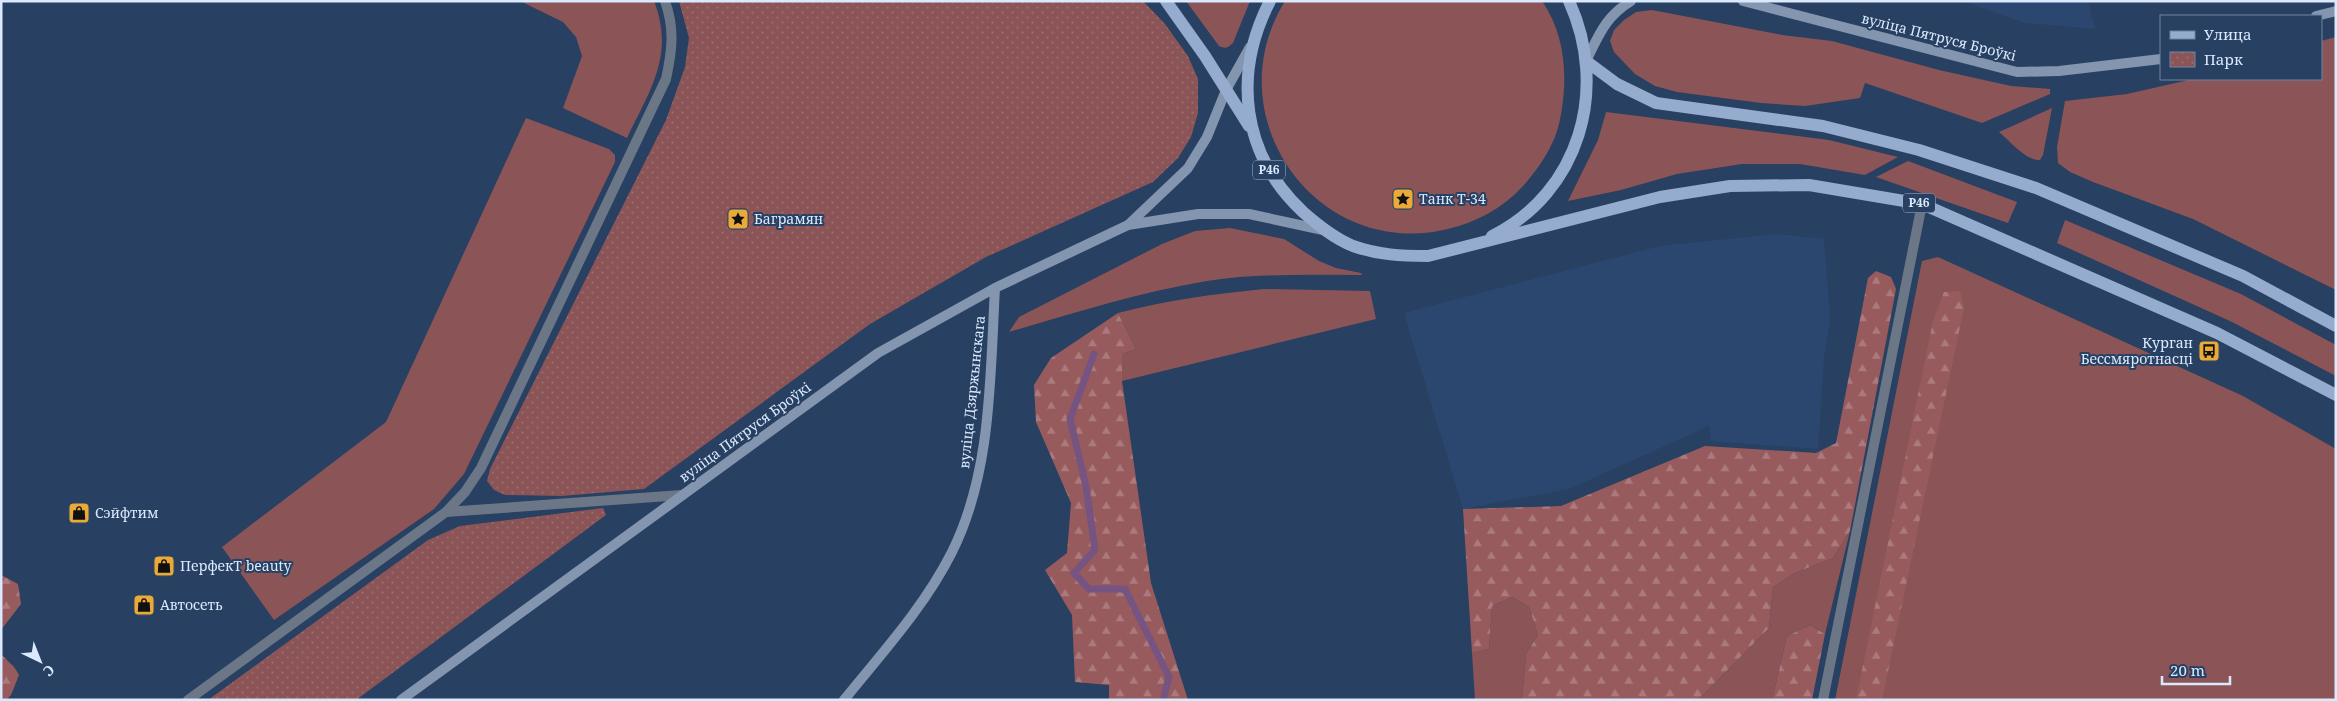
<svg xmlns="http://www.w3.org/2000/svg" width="2337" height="701" font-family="'Noto Serif',serif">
	<defs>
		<pattern id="forest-firs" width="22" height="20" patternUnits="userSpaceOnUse" patternTransform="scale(1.25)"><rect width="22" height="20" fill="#985b5d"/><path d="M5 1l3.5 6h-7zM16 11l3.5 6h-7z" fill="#aa7a7d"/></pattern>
		<pattern id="park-dots" width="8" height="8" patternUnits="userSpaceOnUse" patternTransform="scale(1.25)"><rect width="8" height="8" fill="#8b5457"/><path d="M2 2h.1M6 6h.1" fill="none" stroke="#9b6d70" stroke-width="1.8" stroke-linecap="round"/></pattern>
	</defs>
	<rect width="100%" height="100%" fill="#284061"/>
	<!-- built -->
	<path fill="#2c476f" d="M1962 1H2088L2095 29 2025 23Z
		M1777 234 1824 239 1830 319 1824 358 1818 449 1711 441 1709 426 1569 489 1463 509 1404 313 1660 246Z"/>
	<!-- grass -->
	<path fill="#8b5457" d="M520 1H654C675 55 650 90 627 138L563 108 582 56 576 37 563 22Z
		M1186 1H1250L1233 43C1228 48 1225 49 1219 46Z
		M1285 1H1542C1565 34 1568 76 1561 114 1557 142 1541 166 1523 186 1503 208 1477 222 1448 229 1316 261 1214 116 1285 1Z
		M1652 10 1782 35 1832 41 1939 70 2011 86 2050 89V94L1982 123 1865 83 1860 98 1805 106 1761 103 1677 92 1655 86 1635 74 1614 52 1610 41 1614 30 1624 20 1636 12Z
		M2336 37V290L2193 219 2093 182 2070 172 2058 163 2057 147 2065 101 2127 94 2193 79H2321V41Z
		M2052 108 2043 155 2040 160C2026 161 2009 140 1999 132Z
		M1606 112 1829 140 1898 157 1865 175 1800 164H1742L1677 174 1621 190 1568 201 1598 140Z
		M526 118 609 149 615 155V162L464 474 434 509 274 620 222 547 386 422Z
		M1908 161 2017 202 2008 223 1876 177Z
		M2065 220 2241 294 2336 345V376L2230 321 2057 243Z
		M1230 228 1284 239 1319 261 1336 268 1361 273 1362 275C1310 275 1258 273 1207 281 1140 292 1074 313 1009 332L1019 317 1162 244 1195 231Z
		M1938 257 2243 396 2336 449V700H1835L1922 261Z
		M1264 289 1370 291 1376 319 1122 381V354L1136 349 1118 313C1167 300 1215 294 1264 289Z
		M1850 531 1825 634 1810 625 1787 636 1772 700H1698L1769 628 1773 587 1795 573 1833 558Z
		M1512 597 1529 607 1538 635 1526 654 1522 700H1475L1472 653 1489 649 1492 606Z"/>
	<!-- forest -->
	<path fill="url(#forest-firs)" d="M1876 271 1891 277 1896 289 1850 531 1833 558 1795 573 1773 587 1769 628 1698 700H1522L1526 654 1538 635 1529 607 1512 597 1492 606 1489 649 1472 653 1463 509 1561 506 1705 446 1816 453 1836 443 1868 278Z
		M1960 291 1964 308 1882 700H1856L1933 321 1944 292Z
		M1118 313 1136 349 1122 354V381L1151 583 1188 700H1109V685L1075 682 1072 615 1045 570 1067 553 1071 503 1036 422 1034 385 1051 358Z
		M1 575 18 584 21 604 1 630Z
		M1810 625 1825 634 1812 700H1772L1787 636Z
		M1 654 14 667 19 675 11 695 6 700H1Z"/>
	<!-- park -->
	<path fill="url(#park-dots)" d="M679 1H1143L1165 24 1188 56 1198 79V113L1191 137 1178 158 1153 182 986 257 870 324 644 489 562 496 505 495 494 490 487 481 490 469 666 120 685 67 689 38Z
		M603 508 606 515 356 700H208L428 540 460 526Z"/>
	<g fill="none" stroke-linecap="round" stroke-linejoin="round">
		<!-- stream -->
		<path stroke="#765482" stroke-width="7" d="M1094 354 1070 419 1086 486 1095 550 1074 573 1089 589H1125L1169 677 1163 700"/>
		<!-- street -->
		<path stroke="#6b7787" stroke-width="10" d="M446 512 682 495
			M188 700 446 512 465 492 481 468 666 79C672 51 675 29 665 1
			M1823 700 1922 204"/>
		<!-- secondary -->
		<path stroke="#8395af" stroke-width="10" d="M1743 1 2017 72 2059 71 2161 59
			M2316 16 2336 11
			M1586 61C1599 35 1605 17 1631 1
			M1128 225 1188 168 1207 137 1226 90 1250 47
			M401 700 878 353 995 288 1128 225 1198 214H1249L1323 230
			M844 700C882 653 925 606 952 552 992 472 990 376 995 288"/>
		<!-- primary -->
		<path stroke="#95acce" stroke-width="12" d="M1166 1 1205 56 1249 126
			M1270 1C1232 75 1242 155 1303 212 1319 226 1334 238 1353 246 1378 255 1402 256 1428 256L1660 197 1730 186 1809 185 1922 204 2217 333 2336 395
			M1586 61 1617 84 1656 103 1823 126 1919 150 2036 188 2243 276 2336 326
			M1492 236C1580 192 1609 89 1569 1"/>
	</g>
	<!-- icons -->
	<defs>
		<g id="sight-square" transform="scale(1.125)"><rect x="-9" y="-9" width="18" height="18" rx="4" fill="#eaaa39" stroke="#284061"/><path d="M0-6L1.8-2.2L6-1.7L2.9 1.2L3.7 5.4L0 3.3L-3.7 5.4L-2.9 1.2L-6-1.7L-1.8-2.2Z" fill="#111"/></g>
		<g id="bus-square" transform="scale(1.125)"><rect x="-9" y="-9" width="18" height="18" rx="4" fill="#eaaa39" stroke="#284061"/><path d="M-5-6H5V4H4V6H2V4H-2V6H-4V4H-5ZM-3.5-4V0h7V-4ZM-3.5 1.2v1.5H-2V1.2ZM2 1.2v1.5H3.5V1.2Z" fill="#111"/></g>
		<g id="shop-square" transform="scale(1.125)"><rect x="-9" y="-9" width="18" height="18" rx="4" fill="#eaaa39" stroke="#284061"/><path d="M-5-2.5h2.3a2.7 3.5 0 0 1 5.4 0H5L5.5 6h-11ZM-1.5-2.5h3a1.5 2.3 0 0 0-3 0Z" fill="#111"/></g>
	</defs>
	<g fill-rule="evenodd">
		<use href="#sight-square" x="1403" y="199"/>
		<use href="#sight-square" x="738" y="219"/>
		<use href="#bus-square" x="2209" y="351"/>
		<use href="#shop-square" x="79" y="513"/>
		<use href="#shop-square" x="164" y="566"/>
		<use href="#shop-square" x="144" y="605"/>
	</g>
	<g text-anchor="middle" stroke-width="4" stroke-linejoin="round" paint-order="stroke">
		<!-- shield labels -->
		<g fill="#284061" stroke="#a5b6cf" stroke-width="1">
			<rect x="1253" y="160.5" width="32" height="19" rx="4"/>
			<rect x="1903" y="193.5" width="32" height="19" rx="4"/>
		</g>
		<g font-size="12" font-weight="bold" fill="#dae9fe">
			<text x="1269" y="174">Р46</text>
			<text x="1919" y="207">Р46</text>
		</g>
		<!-- street labels -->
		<g font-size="14" fill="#dae9fe" stroke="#284061">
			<text transform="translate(1939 37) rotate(14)" y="5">вуліца Пятруся Броўкі</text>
			<text transform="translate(972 392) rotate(-84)" y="5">вуліца Дзяржынскага</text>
			<text transform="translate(745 432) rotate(-36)" y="5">вуліца Пятруся Броўкі</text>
		</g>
		<!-- poi labels -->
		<g font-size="14" fill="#dae9fe" stroke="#284061" text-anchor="start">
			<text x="1419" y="204">Танк Т-34</text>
			<text x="754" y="224">Баграмян</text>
			<text x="2193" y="348" text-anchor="end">Курган<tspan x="2193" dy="16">Бессмяротнасці</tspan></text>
			<text x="95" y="518">Сэйфтим</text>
			<text x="180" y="571">ПерфекТ beauty</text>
			<text x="160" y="610">Автосеть</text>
		</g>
	</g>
	<!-- border -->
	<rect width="2337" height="701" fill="none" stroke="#dae9fe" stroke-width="5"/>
	<!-- legend -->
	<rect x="2160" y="15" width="162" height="65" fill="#284061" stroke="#6f84a0"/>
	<rect x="2170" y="31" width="25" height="8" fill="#95acce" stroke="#6f84a0"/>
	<text x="2204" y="40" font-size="15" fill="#dae9fe">Улица</text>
	<rect x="2170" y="52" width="25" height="15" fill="url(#park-dots)" stroke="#6f84a0"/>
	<text x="2204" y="65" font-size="15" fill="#dae9fe">Парк</text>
	<!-- north arrow -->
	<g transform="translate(40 661) rotate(137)" stroke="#284061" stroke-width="4" paint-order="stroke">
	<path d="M0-4L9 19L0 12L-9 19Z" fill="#dae9fe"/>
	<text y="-8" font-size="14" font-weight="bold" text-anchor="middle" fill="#dae9fe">С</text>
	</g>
	<!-- scale -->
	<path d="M2162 676v8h68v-8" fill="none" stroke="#dae9fe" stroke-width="2.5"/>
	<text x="2170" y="676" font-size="15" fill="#dae9fe" stroke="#284061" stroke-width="4" paint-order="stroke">20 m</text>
</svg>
